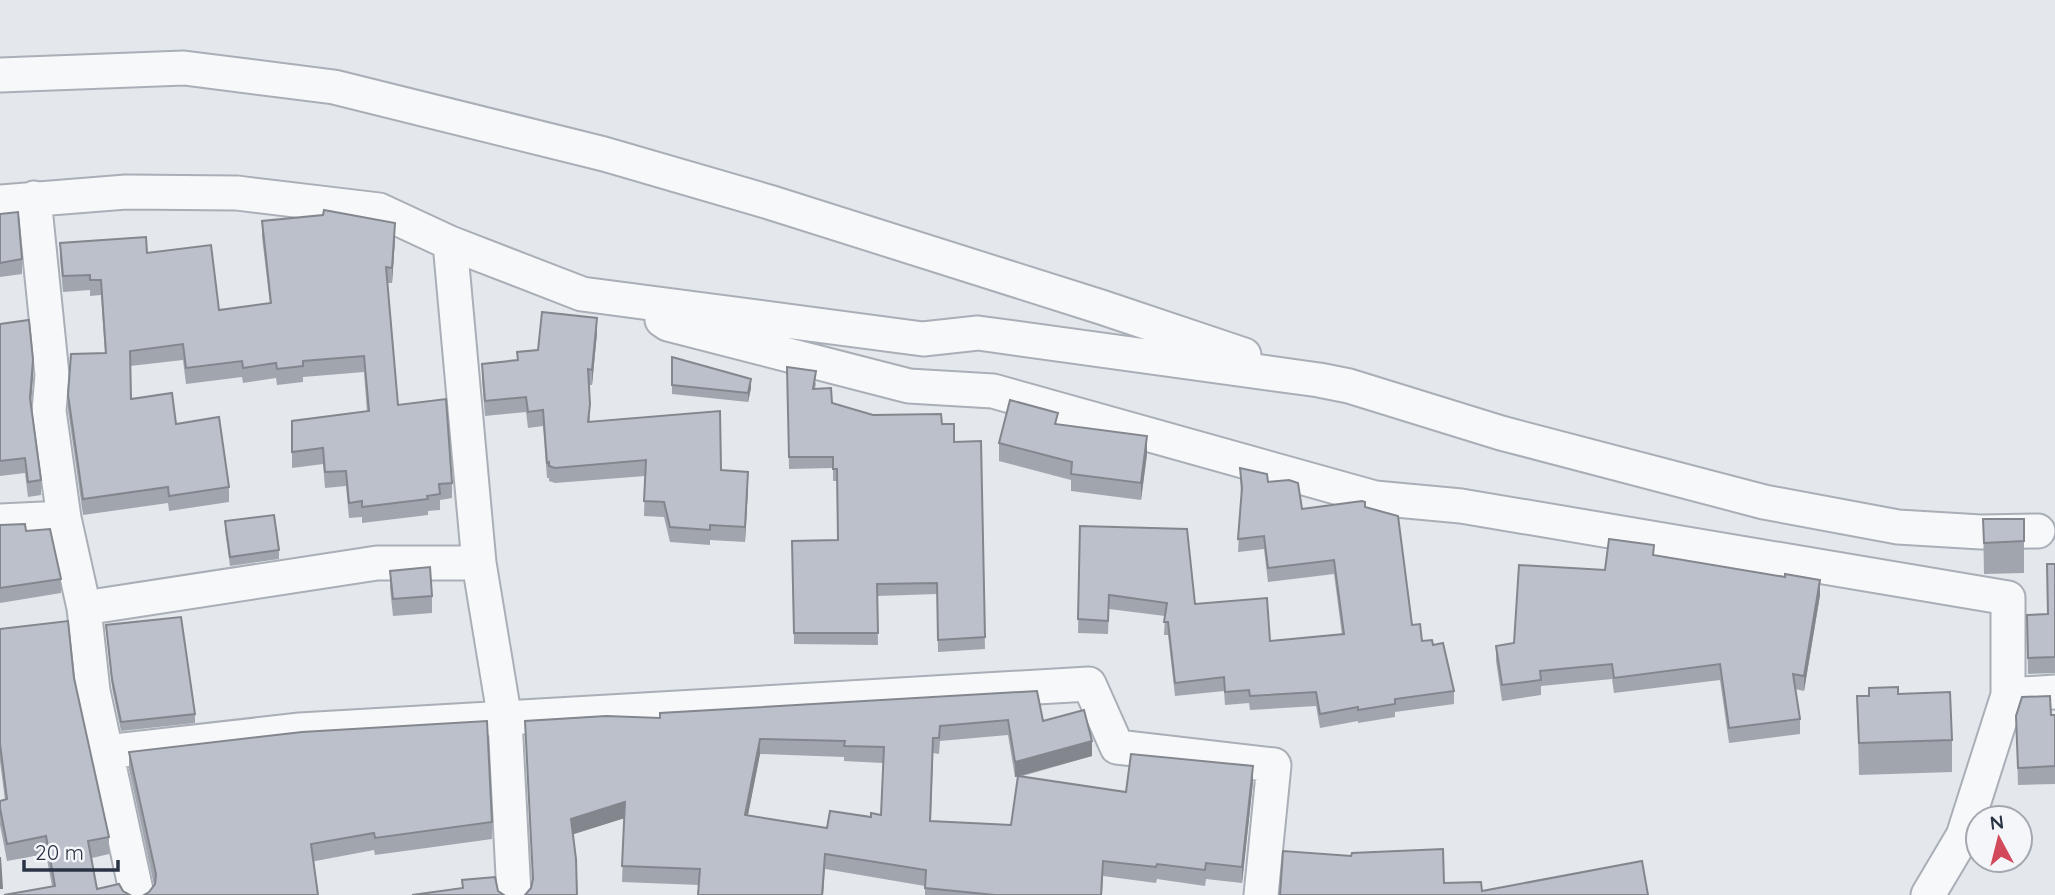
<svg xmlns="http://www.w3.org/2000/svg" width="2055" height="895" font-family="Quicksand,sans-serif">
	<rect width="100%" height="100%" fill="#e4e7ec"/>
	<g fill="none" stroke-linecap="round" stroke-linejoin="round">
		<!-- minor casing -->
		<g stroke="#a9aeb7" stroke-width="37">
			<path id="minor" d="M0 75 184 68 334 87 604 154 769 202 1101 307 1244 355
				M34 198 52 375 49 411 64 518 84 608 93 691 137 895
				M0 202 126 192 237 193 379 210 450 243 582 294 923 339 978 333 1319 380 1349 386 1501 433 1764 502 1898 527 1981 532 2038 531
				M450 243 479 563 505 720 514 895
				M662 320 668 324 909 386 993 391 1375 498 1461 506 2008 598V695L1963 836 1928 895
				M0 521 64 518
				M84 608 377 563H479
				M2008 695 2055 692
				M106 752 300 730 1089 684 1117 747 1274 765 1261 895"/>
		</g>
		<!-- minor -->
		<use href="#minor" stroke="#f7f8fa" stroke-width="33"/>
	</g>
	<!-- wall -->
	<path fill="#a1a5ae" fill-rule="evenodd" d="M0 214 22 259V274L0 277Z
		M262 221 395 239 392 283H387L398 405 452 483V498L440 500V510L428 511V515L362 523V517L349 518 346 486 325 488 323 464 292 468V421L367 412 364 372 303 377V382L277 385 276 378 243 383 242 377 186 384 183 360 130 366 131 399 176 424 229 487V502L169 511 168 503 83 515 68 410V395L105 353 101 295 90 296V290L63 292 60 259V243L147 253 219 310 270 304 262 237Z
		M0 324 33 375 31 404 41 480V495L28 497 25 473 0 476Z
		M597 333 592 385H589L590 422 721 470 748 487 745 542 710 540V545L670 542 664 517 644 516 645 476 555 483 549 481V478H547L543 426 528 428 526 412 485 416 482 379V364L517 360V352L538 350Z
		M672 357 751 388 748 402 672 394Z
		M787 367 816 383 815 389 832 403 873 415 942 424 954 442 981 441 985 649 938 652 937 594 877 596 878 645 794 644 792 541 838 540 837 481H833V468L789 469Z
		M1058 424 1147 454 1141 500 1071 491V480L999 461V443Z
		M1240 468 1268 482 1302 509 1365 507 1412 625 1422 641 1433 645 1454 691V704L1395 712V717L1358 723V721L1320 728 1316 706 1250 710 1249 703 1225 705 1224 691 1175 696 1168 635H1164L1165 616 1109 609 1108 634 1078 633 1080 526 1195 604 1270 641 1342 635 1334 574 1268 582 1264 549 1238 552 1241 496Z
		M1983 519H2024V573L1984 574Z
		M225 521 279 550V559L230 566 225 530Z
		M0 525 26 531 61 579V593L0 603Z
		M1654 555 1820 595 1804 691 1795 689 1800 719V734L1729 743 1720 680 1614 693 1612 679 1541 686V695L1502 701 1496 661V646L1514 643 1605 570Z
		M2055 564V673L2028 674 2027 615 2048 614Z
		M390 571 432 596V613L393 616 390 588Z
		M106 625 195 714V723L121 731 112 688Z
		M0 629 74 678 109 837V854L92 858 97 889 123 891 52 886 46 854 7 861 0 825V801L5 800 0 761Z
		M1898 694 1952 740V772L1859 775 1857 696Z
		M660 713 1043 721 1092 756 1019 777 1126 792 1253 782 1242 883 1206 879 1205 886 1157 879 1156 883 1103 876 1102 895H925V886L825 869 823 895H698L699 885 622 882 624 818 573 834 531 888 533 882 525 721 660 718ZM1008 735 1015 777H1018L1011 825 931 821 933 753 939 754 940 741ZM760 754 844 757V761L883 763 881 815 827 828 748 815Z
		M2055 715V784L2018 785 2016 716Z
		M129 752 492 822V839L375 855 374 850 149 892 154 885 129 769Z"/>
	<!-- shaded-wall -->
	<path fill="#83868d" d="M395 223V239L392 283V268Z
		M597 318V333L592 385V370Z
		M33 360V375L30 413V398Z
		M751 379V388L748 402V393Z
		M1147 436V454L1141 500V483Z
		M748 472V487L745 542V527Z
		M1820 580V595L1804 691V676Z
		M760 739V754L745 830V815Z
		M1092 741V756L1015 777V762Z
		M1253 766V782L1242 883V867Z
		M625 802V818L571 835V819Z
		M825 854 823 895H822Z"/>
	<!-- building -->
	<path fill="#bbc0ca" stroke="#83868d" stroke-width="2" fill-rule="evenodd" d="M324 210 395 223 392 268 386 267 398 405 446 399 452 483 439 484 440 494 427 496 428 499 362 507V501L349 503 346 471 325 472 323 448 292 452V421L369 411 364 356 303 361V366L277 369 276 363 243 368 242 361 186 368 183 344 130 351 131 399 172 393 176 424 219 417 229 487 169 496 168 487 83 499 68 395 71 354 106 353 101 280H90V275L63 276 60 243 146 237 147 253 211 245 219 310 271 303 262 221 323 215Z
		M18 212 22 259 0 263V214Z
		M542 312 597 318 592 370 588 369 590 404 588 422 720 411 721 470 748 472 745 527 710 525V530L670 527 664 502 644 501 646 460 555 468 549 466V462L547 463 543 410 528 412 526 397 485 401 482 364 518 360 517 352 538 350Z
		M29 320 33 360 30 398 41 480 28 482 25 458 0 461V324Z
		M672 357 751 379 748 393 672 385Z
		M787 367 816 371 813 389 831 388 832 403 873 415 941 414 942 424H954V442L981 441 985 637 938 640 937 583 877 584 878 633H794L792 541 838 540 837 469H833V457H789Z
		M1010 400 1058 413 1055 424 1147 436 1141 483 1071 474 1072 462 999 443Z
		M1240 468 1267 474 1268 482 1289 480 1298 483 1302 509 1362 501 1365 502V507L1398 516 1412 625 1420 624 1422 641 1432 640 1433 645 1443 643 1454 691 1395 699V704L1358 710V707L1320 714 1316 692 1250 696 1249 690 1225 692 1224 677 1175 683 1168 622H1164L1167 603 1109 595 1108 621 1078 619 1080 526 1187 529 1195 604 1267 598 1270 641 1344 634 1334 560 1268 568 1264 536 1238 539 1242 488Z
		M274 515 279 550 230 557 225 521Z
		M1983 519H2024V541L1984 543Z
		M25 524 26 531 50 529 61 579 0 588V525Z
		M1609 539 1654 545 1653 555 1785 577V574L1820 580 1804 676 1793 674 1800 719 1729 728 1720 664 1614 678 1612 664 1540 671 1541 680 1502 685 1496 646 1514 643 1519 565 1605 570Z
		M2047 564H2055V657L2028 658 2027 615 2048 614Z
		M430 567 432 596 393 599 390 571Z
		M181 617 195 714 121 722 112 679 106 625Z
		M68 621 74 678 109 837 88 841 97 889 119 884 123 891 130 895H4L55 886 46 836 7 844 0 808V801L7 799 0 744V629Z
		M1898 687V694L1950 692 1952 740 1859 743 1857 696H1869V688Z
		M1037 691 1043 721 1084 710 1092 741 1015 762 1008 720 940 726 939 738H933L930 821 1011 825 1018 776 1126 792 1131 754 1253 766 1242 867 1206 863 1205 870 1157 864 1156 867 1103 861 1101 895H995L925 888 926 870 825 854 822 895H698L700 869 622 866 625 802 571 819 576 859 577 895H525L531 888 533 879 525 721 606 716 660 718V713ZM760 739 845 741 844 746 884 747 881 815 871 813V817L830 811 827 828 745 815Z
		M2050 696 2051 715H2055V766L2018 768 2016 716 2022 697Z
		M487 721 492 822 375 838 374 833 311 844 318 895H144L149 892 155 884 156 874 129 752 302 732Z
		M1443 849 1444 883 1481 882 1482 891 1642 861 1648 895H1280L1283 851 1351 856 1352 853Z
		M0 857 2 888H0Z
		M495 877 498 891 504 895H412L463 888 462 880Z"/>
	<!-- north arrow -->
	<g transform="translate(1999 839) rotate(353)"><circle r="33" fill="#f4f6f9" stroke="#a4a8b1" stroke-width="2"/>
	<path d="M0-5L12 26L0 18L-12 26Z" fill="#d1495b"/>
	<text y="-10" font-size="19" font-weight="bold" text-anchor="middle" fill="#2b3445">N</text>
	</g>
	<!-- scale -->
	<path d="M24 860v10h94v-10" fill="none" stroke="#2b3445" stroke-width="3.5"/>
	<text x="35" y="860" font-size="21" fill="#2b3445" stroke="#f4f6f9" stroke-width="5" paint-order="stroke">20 m</text>
</svg>
